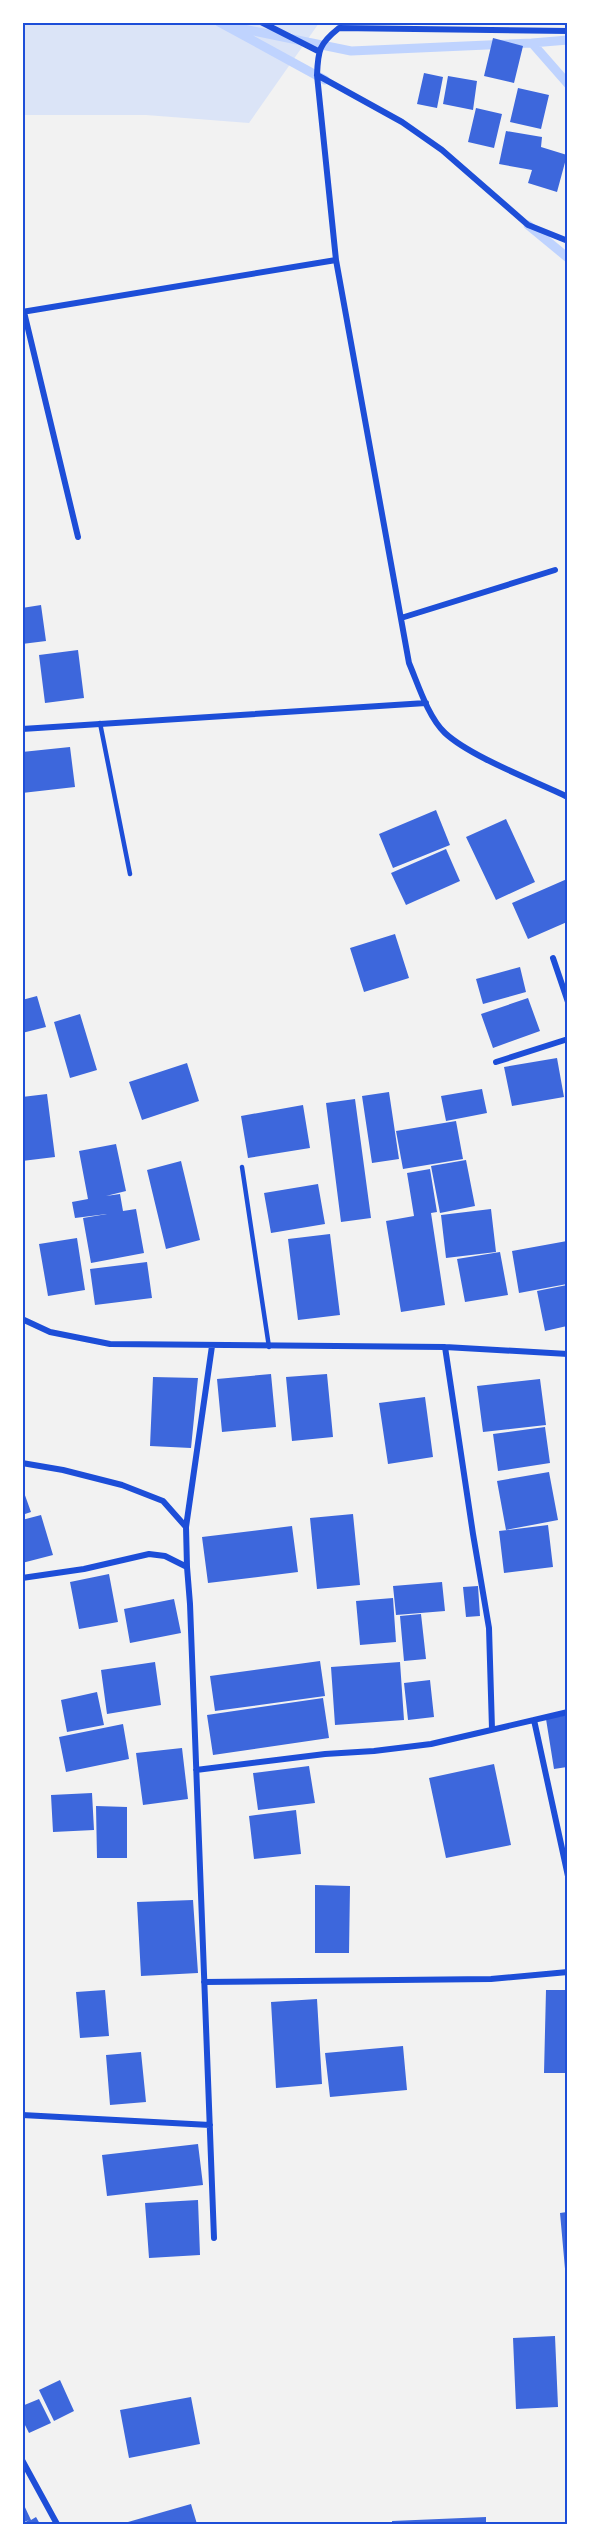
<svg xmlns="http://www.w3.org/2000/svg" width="590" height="2547" font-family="'Public Sans',sans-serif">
	<rect width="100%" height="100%" fill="#f2f2f2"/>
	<!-- green -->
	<path fill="#dbe4f7" d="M22 23H319L249 123 146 115H23Z"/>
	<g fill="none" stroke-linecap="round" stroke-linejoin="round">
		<!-- stream -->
		<path stroke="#bfd3fe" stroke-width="9" d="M219 22 325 80
			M234 27 351 51 532 43
			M568 40 532 43 568 84
			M528 225 568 258"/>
	</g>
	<!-- building -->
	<path fill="#3d67dc" d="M493 38 523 46 514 83 484 76Z
		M424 73 443 77 437 108 417 104Z
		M448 76 477 81 473 110 443 104Z
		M518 88 549 95 541 129 510 122Z
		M476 108 502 114 494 148 468 142Z
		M506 131 542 137 541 147 567 155 557 192 528 183 532 170 499 164Z
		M41 605 46 641 22 644V608Z
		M78 650 84 698 45 703 39 655Z
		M70 747 75 787 22 793V752Z
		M436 810 450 845 393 868 379 834Z
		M506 819 535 882 496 900 466 837Z
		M446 849 460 881 406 905 391 873Z
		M567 879V922L528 939 512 903Z
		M395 934 409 978 364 992 350 948Z
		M520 967 526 992 483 1004 476 979Z
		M37 996 46 1027 22 1033V1000Z
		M528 998 540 1031 493 1048 481 1014Z
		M80 1014 97 1070 70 1078 54 1022Z
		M557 1058 564 1097 512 1106 504 1067Z
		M187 1063 199 1101 142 1120 129 1082Z
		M482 1089 487 1113 446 1121 441 1096Z
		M389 1092 399 1159 372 1163 362 1096Z
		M47 1094 55 1157 22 1161V1097Z
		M355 1099 371 1218 341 1222 326 1103Z
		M303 1105 310 1148 248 1158 241 1116Z
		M456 1121 463 1159 403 1169 396 1131Z
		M116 1144 126 1191 106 1196 120 1194 123 1211 136 1209 144 1253 91 1263 83 1218 107 1214 75 1218 72 1202 88 1199 79 1151Z
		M466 1160 475 1206 440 1213 431 1166Z
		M181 1161 200 1240 166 1249 147 1170Z
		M430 1169 437 1212 431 1213 445 1305 401 1312 386 1221 414 1216 407 1173Z
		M318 1184 325 1224 271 1233 264 1193Z
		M491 1209 496 1252 446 1258 441 1215Z
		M330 1234 340 1315 298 1320 288 1239Z
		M77 1238 85 1290 48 1296 39 1244Z
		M567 1241V1284L519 1293 512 1251Z
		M500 1252 508 1295 465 1302 457 1259Z
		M147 1262 152 1298 95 1305 90 1269Z
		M567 1285V1326L545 1331 537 1291Z
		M271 1374 276 1427 222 1432 217 1379Z
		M327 1374 333 1437 292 1441 286 1377Z
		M153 1377 198 1378 191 1448 150 1446Z
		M540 1379 546 1425 483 1432 477 1386Z
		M425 1397 433 1457 388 1464 379 1403Z
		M545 1427 550 1463 498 1471 493 1434Z
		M549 1472 558 1520 506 1530 497 1481Z
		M22 1487 31 1512 22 1515Z
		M353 1514 360 1585 317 1589 310 1518Z
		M41 1515 53 1555 22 1563V1520Z
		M548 1525 553 1567 504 1573 499 1531Z
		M292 1526 298 1572 208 1583 202 1537Z
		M109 1574 118 1622 79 1629 70 1582Z
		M442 1582 445 1611 396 1615 393 1586Z
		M478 1586 480 1616 466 1617 463 1587Z
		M393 1598 396 1642 360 1645 356 1601Z
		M174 1599 181 1633 130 1643 124 1609Z
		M421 1614 426 1659 404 1661 400 1616Z
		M320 1661 325 1696 215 1711 210 1676Z
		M155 1662 161 1705 107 1714 101 1670Z
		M400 1662 404 1720 335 1725 331 1667Z
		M430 1680 434 1717 408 1720 404 1683Z
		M97 1692 104 1725 67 1732 61 1700Z
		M323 1698 329 1738 213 1755 207 1715Z
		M567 1715V1767L554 1769 546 1719Z
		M123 1724 129 1759 66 1772 59 1737Z
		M182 1748 188 1799 143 1805 136 1753Z
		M494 1764 511 1845 446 1858 429 1778Z
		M309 1766 315 1803 258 1810 253 1773Z
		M92 1793 94 1830 53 1832 51 1795Z
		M96 1806 127 1807V1858H97Z
		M296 1810 301 1854 254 1859 249 1816Z
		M315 1885 350 1886 349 1953H315Z
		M193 1900 198 1973 141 1976 137 1902Z
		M105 1990 109 2036 80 2038 76 1992Z
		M546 1990H567V2073H544Z
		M317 1999 322 2084 276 2088 271 2002Z
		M403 2046 407 2090 330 2097 325 2053Z
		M141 2052 146 2102 110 2105 106 2055Z
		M198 2144 203 2185 107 2196 102 2155Z
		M198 2200 200 2255 149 2258 145 2203Z
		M567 2212V2280H566L560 2213Z
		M555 2336 558 2407 516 2409 513 2338Z
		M60 2380 74 2411 54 2421 39 2390Z
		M191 2397 200 2444 129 2458 120 2410Z
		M39 2399 51 2423 29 2433 22 2419V2406Z
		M22 2501 31 2520 36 2517 40 2524H22L29 2520 22 2523Z
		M191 2504 197 2524H121Z
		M486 2517V2524H392V2521Z"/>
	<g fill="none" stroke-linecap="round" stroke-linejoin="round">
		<!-- service -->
		<path stroke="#1d4ed8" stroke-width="4.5" d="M100 723 130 874
			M242 1167 269 1347"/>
		<!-- minor -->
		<path stroke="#1d4ed8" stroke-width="6" d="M261 22 318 51
			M568 31 339 28C319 44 318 50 317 75L336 260 409 663C418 684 428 717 445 733 471 757 533 780 568 797
			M317 75 402 122 442 150 528 225 568 241
			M22 312 336 260
			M24 312 78 537
			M401 618 555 570
			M22 729 426 703
			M553 958 568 1002
			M496 1062 568 1039
			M22 1319 50 1332 110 1344 445 1347 568 1354
			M445 1347 473 1534 489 1628 492 1729
			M22 1463 63 1470 122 1485 163 1501 186 1527 187 1567
			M186 1527 212 1346
			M22 1578 84 1569 149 1554 165 1556 187 1567 190 1604 214 2238
			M534 1720 568 1876
			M196 1770 325 1754 374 1751 431 1744 568 1712
			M204 1982 491 1979 568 1972
			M22 2115 210 2125
			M22 2460 57 2524"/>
	</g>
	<!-- border -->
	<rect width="590" height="2547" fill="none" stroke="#ffffff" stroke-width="48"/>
	<rect x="24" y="24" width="542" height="2499" fill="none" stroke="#1d4ed8" stroke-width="2"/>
</svg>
